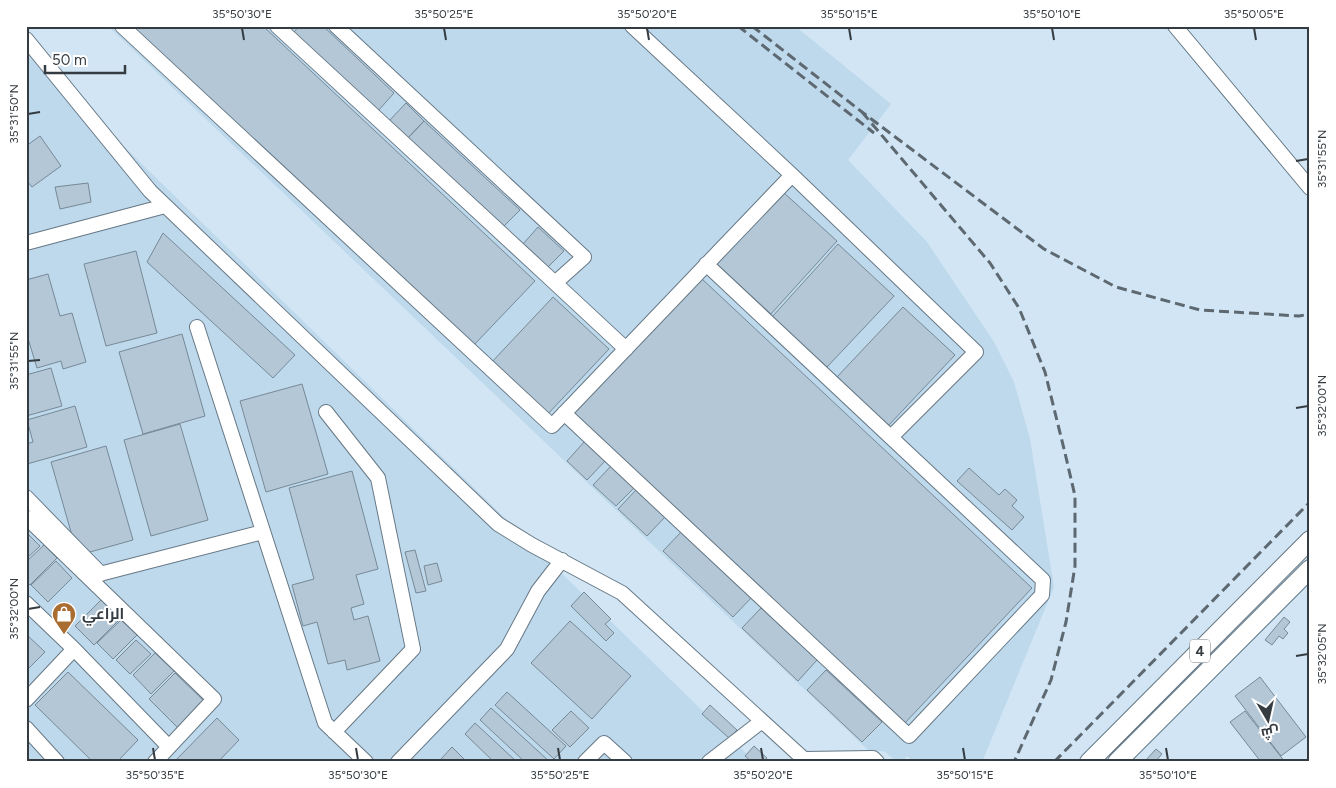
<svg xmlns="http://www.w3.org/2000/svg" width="1336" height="788" font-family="Figtree,Cairo,sans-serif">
	<rect width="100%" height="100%" fill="#d1e5f4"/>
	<!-- built -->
	<path fill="#bed8ec" d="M108 26H795L891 104 848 160 927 242 994 342 1014 382 1030 439 1054 587 982 762H914L907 756 902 762H897L884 751 870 752Z
		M26 51 755 762H26Z"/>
	<!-- building -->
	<path fill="#b4c7d6" stroke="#768997" d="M131 26H263L535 281 473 346Z
		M299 26H323L394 93 378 111 294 32Z
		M406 103 424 121 408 138 389 121Z
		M424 121 520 210 503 227 408 138Z
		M40 136 61 166 32 187 26 180V146Z
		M88 183 91 202 60 209 55 187Z
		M783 192 837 241 771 314 716 263Z
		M538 227 564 251 548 267 523 244Z
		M163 233 295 355 273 378 147 262Z
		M838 244 894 296 827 367 772 317Z
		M136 251 157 333 106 346 84 264Z
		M48 274 60 316 72 313 86 362 63 369 61 361 37 368 26 332V280Z
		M701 278 1032 588 904 724 573 414Z
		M553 297 609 349 546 416 490 364Z
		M903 307 955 355 888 426 836 378Z
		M182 334 205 416 143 434 119 352Z
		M51 368 62 406 26 416V375Z
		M302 384 328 474 266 492 240 401Z
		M75 406 87 447 27 464 26 444 33 442 27 420Z
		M180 424 208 520 151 536 124 440Z
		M585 441 606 460 587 480 567 461Z
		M106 446 133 540 83 554 75 546 51 462Z
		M611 466 634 488 616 506 593 485Z
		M969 468 999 495 1005 489 1017 500 1012 506 1024 517 1012 530 957 481Z
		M352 471 378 569 356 575 364 604 351 608 354 620 368 616 380 661 347 670 345 660 328 664 317 622 303 626 292 585 314 579 289 488Z
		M636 490 665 517 647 536 618 509Z
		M682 531 752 597 733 617 663 551Z
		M26 532 40 546 26 559Z
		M44 545 57 558 30 585 26 581V562Z
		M415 550 426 591 416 593 405 552Z
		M56 561 72 578 48 602 31 585Z
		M437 563 442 581 428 585 424 566Z
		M584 592 611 619 605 624 614 633 606 641 571 606Z
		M101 600 120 619 94 645 75 626Z
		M761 608 817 660 798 681 742 628Z
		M1284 617 1290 622 1284 629 1288 633 1283 639 1279 636 1272 645 1265 640Z
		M121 620 137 635 113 659 97 643Z
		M570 621 631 676 592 719 531 663Z
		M26 634 45 652 26 671Z
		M136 640 151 654 130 674 116 660Z
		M155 653 174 671 151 694 133 675Z
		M826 670 882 722 862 742 807 690Z
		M68 672 138 740 117 762H93L35 705Z
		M175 673 205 702 178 728 149 699Z
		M1260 677 1306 737 1281 756 1235 696Z
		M507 692 566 746 554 759 495 705Z
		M710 705 737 730 729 738 702 714Z
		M491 708 550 762H525L480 720Z
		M571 711 589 728 570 747 552 730Z
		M1245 711 1285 762H1261L1230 722Z
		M217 718 239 740 218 762H174Z
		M475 723 517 762H494L465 734Z
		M754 746 767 758 764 762H752L745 756Z
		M452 747 467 762H444L441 759Z
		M1156 749 1162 754 1155 762H1148L1146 760Z"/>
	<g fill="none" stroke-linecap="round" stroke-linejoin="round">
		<!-- minor casing -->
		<g stroke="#667885" stroke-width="16">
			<path id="minor" d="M122 26 552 426 792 175
				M277 26 555 283 584 257 336 26
				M632 26 792 175 976 352 891 437
				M1175 26 1310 188
				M26 39 150 191 498 524 532 545 622 593 807 762
				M26 243 165 206
				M555 283 626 349
				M197 327 325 723 366 762
				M326 412 378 478 413 649 334 732
				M564 413 909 736 1042 595 1043 580 706 264
				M26 497 101 574
				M26 517 214 699 155 762
				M88 577 263 532
				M26 603 74 649 169 747
				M26 700 74 649
				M26 728 57 762
				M804 759 873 758 877 762
				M398 762 507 649 538 591 562 560
				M585 762 604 743 625 762
				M709 762 762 721"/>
		</g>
		<!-- major casing -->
		<g stroke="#667885" stroke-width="20">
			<path id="major" d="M1089 762 1310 540
				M1117 762 1310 569"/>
		</g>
		<!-- minor -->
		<use href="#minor" stroke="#fff" stroke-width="14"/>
		<!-- major -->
		<use href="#major" stroke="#fff" stroke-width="18"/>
		<!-- rail -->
		<path stroke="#5d6870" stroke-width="3" stroke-dasharray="10 5" stroke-linecap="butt" d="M738 26 874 133
			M752 26 862 112 1044 249 1116 287 1200 310 1299 316 1310 314
			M862 112 990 263 1019 308 1045 372 1065 453 1075 496V566L1066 622 1051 680 1014 762
			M1054 762 1310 502"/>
	</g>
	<!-- ticks -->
	<path fill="none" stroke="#343c42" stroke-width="2" d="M242 28 244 40M444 28 446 40M647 28 649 40M849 28 851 40M1052 28 1054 40M1254 28 1256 40M28 114 40 112M1296 161 1308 159M28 361 40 360M1296 408 1308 406M28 609 40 607M1296 656 1308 654M153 748 155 760M356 748 358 760M558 748 560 760M761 748 763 760M963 748 965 760M1166 748 1168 760"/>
	<!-- icons -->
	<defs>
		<g id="shop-pin" transform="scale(1.25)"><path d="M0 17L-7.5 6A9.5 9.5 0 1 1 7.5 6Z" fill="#a96c31" stroke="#fff"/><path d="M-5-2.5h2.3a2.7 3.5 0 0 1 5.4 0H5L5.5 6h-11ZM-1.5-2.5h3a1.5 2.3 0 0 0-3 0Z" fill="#fff"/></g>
	</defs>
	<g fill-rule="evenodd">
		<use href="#shop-pin" x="64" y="614"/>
	</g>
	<g text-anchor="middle" stroke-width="4" stroke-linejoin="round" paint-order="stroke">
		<!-- shield labels -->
		<rect fill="#fff" stroke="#71767b" stroke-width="1" x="1190" y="639.5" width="20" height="23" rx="4"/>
		<g font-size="14" font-weight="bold" fill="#343c42">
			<text x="1200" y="656">4</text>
		</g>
		<!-- poi labels -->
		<g font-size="15" font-weight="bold" fill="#343c42" stroke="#fff" text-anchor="start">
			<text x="82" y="619">الراعي</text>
		</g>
	</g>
	<!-- border -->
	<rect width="1336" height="788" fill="none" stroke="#ffffff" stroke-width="55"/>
	<!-- north arrow -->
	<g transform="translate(1268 720) rotate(171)" stroke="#ffffff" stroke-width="4" paint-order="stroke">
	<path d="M0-4L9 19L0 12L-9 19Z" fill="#343c42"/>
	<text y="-8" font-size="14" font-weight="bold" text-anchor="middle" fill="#343c42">ش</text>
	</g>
	<!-- scale -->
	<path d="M45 65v8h80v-8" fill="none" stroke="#343c42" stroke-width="2.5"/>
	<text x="52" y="65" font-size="15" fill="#343c42" stroke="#ffffff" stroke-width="4" paint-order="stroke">50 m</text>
	<rect x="28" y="28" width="1280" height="732" fill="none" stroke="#343c42" stroke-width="2"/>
	<g font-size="12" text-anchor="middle" fill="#343c42">
		<text x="242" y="18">35°50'30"E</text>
		<text x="444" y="18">35°50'25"E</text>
		<text x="647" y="18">35°50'20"E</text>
		<text x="849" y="18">35°50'15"E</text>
		<text x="1052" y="18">35°50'10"E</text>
		<text x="1254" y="18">35°50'05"E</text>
		<text transform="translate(14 114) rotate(-90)" y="4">35°31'50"N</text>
		<text transform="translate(1322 159) rotate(-90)" y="4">35°31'55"N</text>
		<text transform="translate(14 361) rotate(-90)" y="4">35°31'55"N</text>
		<text transform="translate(1322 406) rotate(-90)" y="4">35°32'00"N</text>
		<text transform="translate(14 609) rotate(-90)" y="4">35°32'00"N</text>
		<text transform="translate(1322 654) rotate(-90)" y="4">35°32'05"N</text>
		<text x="155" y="779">35°50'35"E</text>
		<text x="358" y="779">35°50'30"E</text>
		<text x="560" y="779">35°50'25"E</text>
		<text x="763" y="779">35°50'20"E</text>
		<text x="965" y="779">35°50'15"E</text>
		<text x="1168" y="779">35°50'10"E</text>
	</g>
</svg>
